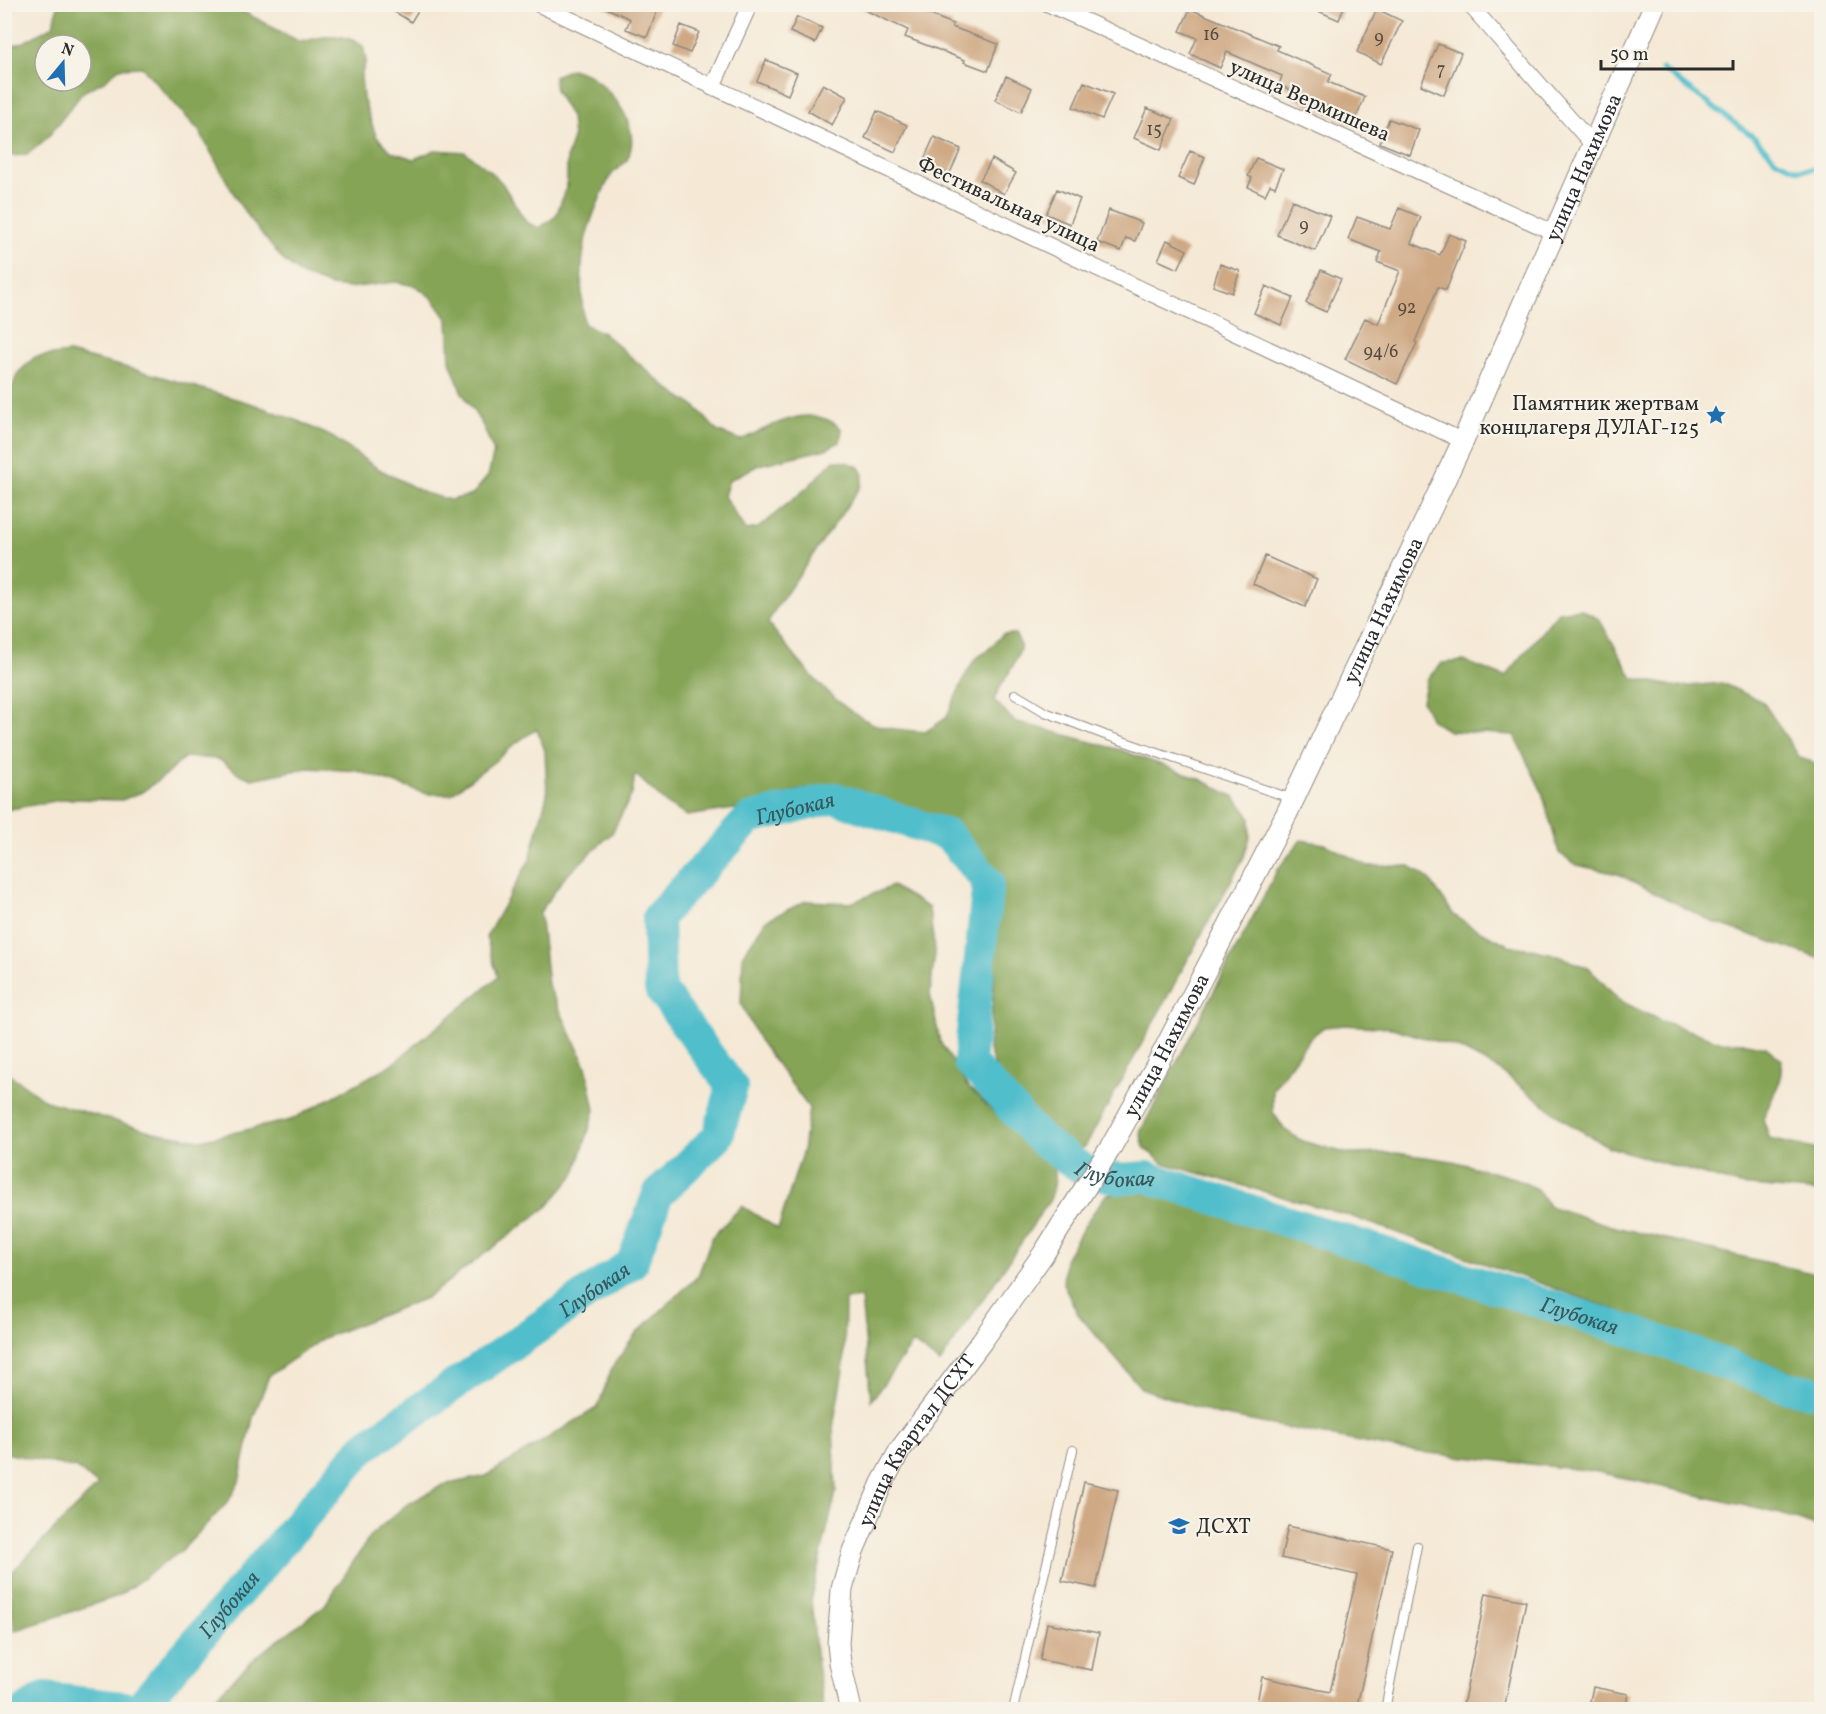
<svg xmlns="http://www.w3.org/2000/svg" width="1826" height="1714" font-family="Vollkorn,serif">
	<rect width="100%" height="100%" fill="#f7f3e8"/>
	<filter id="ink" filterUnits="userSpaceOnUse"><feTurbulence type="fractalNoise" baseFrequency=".0167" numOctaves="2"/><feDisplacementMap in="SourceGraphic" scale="12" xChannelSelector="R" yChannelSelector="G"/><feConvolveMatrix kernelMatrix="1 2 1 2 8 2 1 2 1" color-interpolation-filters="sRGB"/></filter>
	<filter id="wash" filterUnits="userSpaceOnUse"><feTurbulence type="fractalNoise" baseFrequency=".008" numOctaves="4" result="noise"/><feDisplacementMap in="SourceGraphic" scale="24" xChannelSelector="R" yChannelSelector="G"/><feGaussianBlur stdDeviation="1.35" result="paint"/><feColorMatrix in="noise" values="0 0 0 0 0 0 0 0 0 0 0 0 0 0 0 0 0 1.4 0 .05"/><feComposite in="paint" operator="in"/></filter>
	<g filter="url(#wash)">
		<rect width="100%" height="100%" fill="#f5e9d6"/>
		<!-- forest -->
		<path fill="#86a457" stroke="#586841" stroke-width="1.5" fill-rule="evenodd" d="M231 5 300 42C325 37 340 30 363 46L366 61 361 76 363 98 376 136 392 152 414 159 435 150 465 152 490 171 502 183 526 222 539 228 556 216 567 186V157L573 138 571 117 555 90 554 76 571 69C577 71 586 73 592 77 616 95 641 127 628 158 625 165 617 168 612 174 604 186 587 228 585 242 580 269 581 298 584 324L603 333 671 391 696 407 717 431 740 440C774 426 809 400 842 429L840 442 826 449 759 465 729 480 724 496 745 530 758 528 808 487 834 460 846 462 859 467 863 475 861 486 776 608 768 623C798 660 833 709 879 726 893 730 911 730 925 732L946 718 965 676 975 659 986 652 1003 634H1015L1021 645C1016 667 1002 680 994 700L1014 721 1121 750 1200 779 1235 797 1250 817V837L1244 857 1085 1147 1076 1150 1061 1142 1026 1111 998 1075 989 1050 994 984 993 877 974 850 937 816 908 806 837 789H803L741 808 687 816 668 805 635 774 632 794 612 833 565 877 540 912 548 985 586 1066 595 1110 575 1174 547 1207 426 1298 323 1338 269 1376 253 1418 239 1482 228 1502 181 1551 118 1596 14 1631 10 1574 98 1485 76 1468 5 1453V1071L46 1101 154 1132 200 1140 291 1120 391 1065 498 977 486 937 530 859 547 795 545 751 537 729 516 743 495 761 451 794H427L358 771 308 768 252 779 240 774 218 759 185 757 168 773 142 792 122 800 66 799 5 810V410L17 374 35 357 69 353 152 374 253 404 298 421 332 437 377 468 425 493 450 500 472 495 488 476 494 452 483 426 461 391 450 361 448 320 433 299 416 286 395 282 349 288 331 286 303 276 283 260 260 232 240 205 199 131 142 67 119 68 106 80 83 92 48 137 27 155 5 156V48L24 42 53 26 58 5ZM45 45H81V81H45Z
			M1580 609 1599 619 1633 678 1678 687 1722 683 1763 702 1800 758 1821 765V959L1713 922 1618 874 1577 865 1559 853 1542 792 1514 735 1449 731 1431 720 1422 701 1427 679 1442 663 1464 661 1505 677 1558 612Z
			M1301 840 1325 844 1368 866H1410L1429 879 1454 915 1472 927 1509 945 1550 953 1589 968 1619 1000 1659 1020 1722 1042 1746 1043 1766 1047 1782 1060 1780 1081 1763 1119 1770 1139 1814 1149 1821 1148V1192L1739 1185 1609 1147 1571 1125 1498 1069 1458 1048 1392 1028 1345 1025 1324 1027 1310 1038 1273 1089V1112L1284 1129 1302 1141 1349 1154 1397 1153 1453 1161 1517 1179 1537 1189 1549 1206 1611 1226 1821 1275V1379L1794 1373 1347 1215 1163 1163 1144 1147 1140 1132 1278 869Z
			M892 886 929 908 935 952 930 994 940 1041 967 1086 998 1116 1052 1162C1057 1176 1055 1186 1050 1200L940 1363 913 1343 871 1401 861 1298 845 1300 844 1364 833 1427 836 1492 811 1598 817 1664 824 1709H203L257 1656 325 1605 371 1535 406 1505 443 1485 486 1476 598 1407 612 1367 636 1334 698 1276 712 1237 742 1206 778 1229 803 1150 809 1108 759 1040 741 1004 743 955 766 920 806 901 851 903Z
			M1130 1191 1170 1196 1589 1328 1768 1391 1821 1402V1528L1781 1514 1593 1471 1401 1450 1215 1414 1141 1388 1078 1314 1063 1284 1065 1259 1088 1220 1106 1195Z"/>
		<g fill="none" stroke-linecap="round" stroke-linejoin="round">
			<!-- stream -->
			<path stroke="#51becb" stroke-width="5" d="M1662 69 1755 138 1776 160 1799 170 1822 168"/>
			<!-- river -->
			<path stroke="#51becb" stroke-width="32" id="s1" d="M26 1710 44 1698 138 1709 364 1447 632 1263 658 1194 718 1136 732 1087 660 989 658 917 749 819 834 798 948 835 988 882 969 1062 1043 1142 1084 1170 1119 1179 1147 1177 1649 1337 1787 1387 1822 1393"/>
		</g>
		<g id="blocks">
			<!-- building -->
			<path fill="#cfa984" d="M382 4H422L411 22Z
				M598 4H660L647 37 626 29 630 19Z
				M852 4H903L953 24 952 27 998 44 988 71 964 62 965 60 905 37 908 30Z
				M1302 4H1345L1339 20Z
				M1190 9 1279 46 1277 50 1332 74 1328 82 1365 97 1353 125 1293 98 1291 90 1279 85 1282 76 1227 52 1220 68 1190 54 1197 38 1180 31Z
				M1377 9 1402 21 1381 64 1357 52Z
				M797 17 822 28 815 43 790 32Z
				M681 25 699 32 690 53 673 46Z
				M1438 44 1461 53 1444 95 1421 85Z
				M766 60 797 73 788 95 757 81Z
				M1006 76 1032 88 1021 112 995 100Z
				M1084 82 1113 94 1102 119 1073 107Z
				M823 84 847 97 832 125 808 111Z
				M1147 108 1174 119 1161 150 1134 138Z
				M877 111 907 125 895 152 865 138Z
				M1389 119 1419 130 1410 155 1380 143Z
				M934 137 961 149 949 175 922 164Z
				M1190 151 1205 157 1194 185 1178 178Z
				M1256 158 1283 169 1275 187 1270 185 1265 195 1248 187 1252 178 1248 176Z
				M992 159 1016 173 1004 194 980 180Z
				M1057 189 1080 199 1070 224 1046 214Z
				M1292 200 1330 216 1315 251 1277 235Z
				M1399 208 1421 217 1411 243 1440 255 1449 234 1466 241 1446 290 1438 287 1415 342 1417 343 1397 384 1345 359 1365 318 1378 324 1400 271 1377 262 1381 252 1348 239 1357 217 1390 229Z
				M1109 210 1142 223 1135 241 1126 238 1121 251 1097 242Z
				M1167 240 1187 250 1178 269 1158 260Z
				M1220 264 1240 271 1232 293 1213 286Z
				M1321 270 1341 279 1326 312 1306 303Z
				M1266 286 1293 298 1281 325 1254 313Z
				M1265 556 1317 579 1305 607 1253 584Z
				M1084 1482 1118 1490 1096 1588 1062 1581Z
				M1288 1526 1392 1549 1356 1710H1288L1257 1702 1262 1677 1330 1692 1357 1575 1281 1558Z
				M1486 1593 1526 1601 1504 1710H1462Z
				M1047 1623 1099 1633 1092 1670 1040 1660Z
				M1593 1687 1628 1694 1625 1710H1588Z"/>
		</g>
	</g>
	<g filter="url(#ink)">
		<use href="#blocks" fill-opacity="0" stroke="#908a80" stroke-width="1.5"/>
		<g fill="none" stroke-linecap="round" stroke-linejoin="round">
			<!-- lane casing -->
			<g stroke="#908a80" stroke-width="10">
				<path id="lane" d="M1015 694 1045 712 1105 735 1293 799
					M1013 1710 1073 1450
					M1385 1710 1417 1546"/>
			</g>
			<!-- street casing -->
			<g stroke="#908a80" stroke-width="17">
				<path id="street" d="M538 4 1463 441
					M1048 4 1555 233
					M1469 4 1593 145
					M712 88 750 4"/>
			</g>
			<!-- secondary casing -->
			<g stroke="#908a80" stroke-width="23">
				<g id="secondary">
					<path id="s2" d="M851 1710 840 1663 838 1644 842 1589 853 1551 882 1483 900 1450 982 1341 1044 1253 1111 1147 1155 1068 1287 813 1463 441 1655 4"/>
				</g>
			</g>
			<!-- lane -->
			<use href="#lane" stroke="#fff" stroke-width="8"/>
			<!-- street -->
			<use href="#street" stroke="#fff" stroke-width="15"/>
			<!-- secondary -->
			<use href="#secondary" stroke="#fff" stroke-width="21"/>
		</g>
	</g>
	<!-- icons -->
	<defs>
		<g id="sight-bare" transform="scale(1.62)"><path d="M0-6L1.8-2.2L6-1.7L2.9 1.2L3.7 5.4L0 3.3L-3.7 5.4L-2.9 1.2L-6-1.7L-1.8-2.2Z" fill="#1f6fb2" stroke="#f7f3e8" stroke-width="2.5" paint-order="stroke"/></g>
		<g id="university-bare" transform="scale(1.62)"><path d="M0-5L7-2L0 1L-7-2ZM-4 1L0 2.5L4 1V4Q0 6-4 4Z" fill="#1f6fb2" stroke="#f7f3e8" stroke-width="2.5" paint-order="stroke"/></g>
	</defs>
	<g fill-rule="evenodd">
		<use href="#sight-bare" x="1716" y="415"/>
		<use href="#university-bare" x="1179" y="1526"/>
	</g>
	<g text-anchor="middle" stroke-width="4.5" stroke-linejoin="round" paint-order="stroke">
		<!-- number labels -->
		<g font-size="18" fill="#544a41">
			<text x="1211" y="40">16</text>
			<text x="1379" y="43">9</text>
			<text x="1441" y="75">7</text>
			<text x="1154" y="135">15</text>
			<text x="1304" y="231">9</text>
			<text x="1407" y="313">92</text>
			<text x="1381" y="357">94/6</text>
		</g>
		<!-- street labels -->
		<g font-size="21" fill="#2b2b2b" stroke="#f7f3e8">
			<text transform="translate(1310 100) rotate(24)" y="7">улица Вермишева</text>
			<text dy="7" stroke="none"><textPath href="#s2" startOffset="1731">улица Нахимова</textPath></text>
			<text transform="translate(1009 204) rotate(25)" y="7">Фестивальная улица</text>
			<text dy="7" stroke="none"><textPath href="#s2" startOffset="1245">улица Нахимова</textPath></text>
			<text dy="7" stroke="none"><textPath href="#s2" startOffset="759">улица Нахимова</textPath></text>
			<text dy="7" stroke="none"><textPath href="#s2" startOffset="290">улица Квартал ДСХТ</textPath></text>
		</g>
		<!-- poi labels -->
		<g font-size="21" fill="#2b2b2b" stroke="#f7f3e8" text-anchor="end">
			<text x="1699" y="410">Памятник жертвам<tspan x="1699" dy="24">концлагеря ДУЛАГ-125</tspan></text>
			<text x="1196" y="1533" text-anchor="start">ДСХТ</text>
		</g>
		<!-- water labels -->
		<g font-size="22" font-style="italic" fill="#36575b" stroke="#f7f3e8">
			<text dy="8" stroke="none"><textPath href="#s1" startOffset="1370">Глубокая</textPath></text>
			<text dy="8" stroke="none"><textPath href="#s1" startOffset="1964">Глубокая</textPath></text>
			<text dy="8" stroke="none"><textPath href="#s1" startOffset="741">Глубокая</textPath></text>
			<text dy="8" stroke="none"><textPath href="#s1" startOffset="2450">Глубокая</textPath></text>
			<text dy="8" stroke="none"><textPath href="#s1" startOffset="255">Глубокая</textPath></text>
		</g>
	</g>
	<!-- margin -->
	<rect width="1826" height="1714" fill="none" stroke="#f7f3e8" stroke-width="24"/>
	<!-- north arrow -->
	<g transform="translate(63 63) rotate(19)"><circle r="28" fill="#f7f3e8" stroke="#a5a39c" stroke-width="1.5"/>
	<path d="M0-4.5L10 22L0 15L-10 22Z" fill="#1f6fb2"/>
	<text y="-9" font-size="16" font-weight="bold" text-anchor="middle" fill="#2b2b2b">N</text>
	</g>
	<!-- scale -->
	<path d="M1601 60v9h132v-9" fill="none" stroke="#2b2b2b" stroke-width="3"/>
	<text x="1610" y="60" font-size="18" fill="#2b2b2b" stroke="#f7f3e8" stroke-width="4.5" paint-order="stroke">50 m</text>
</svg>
